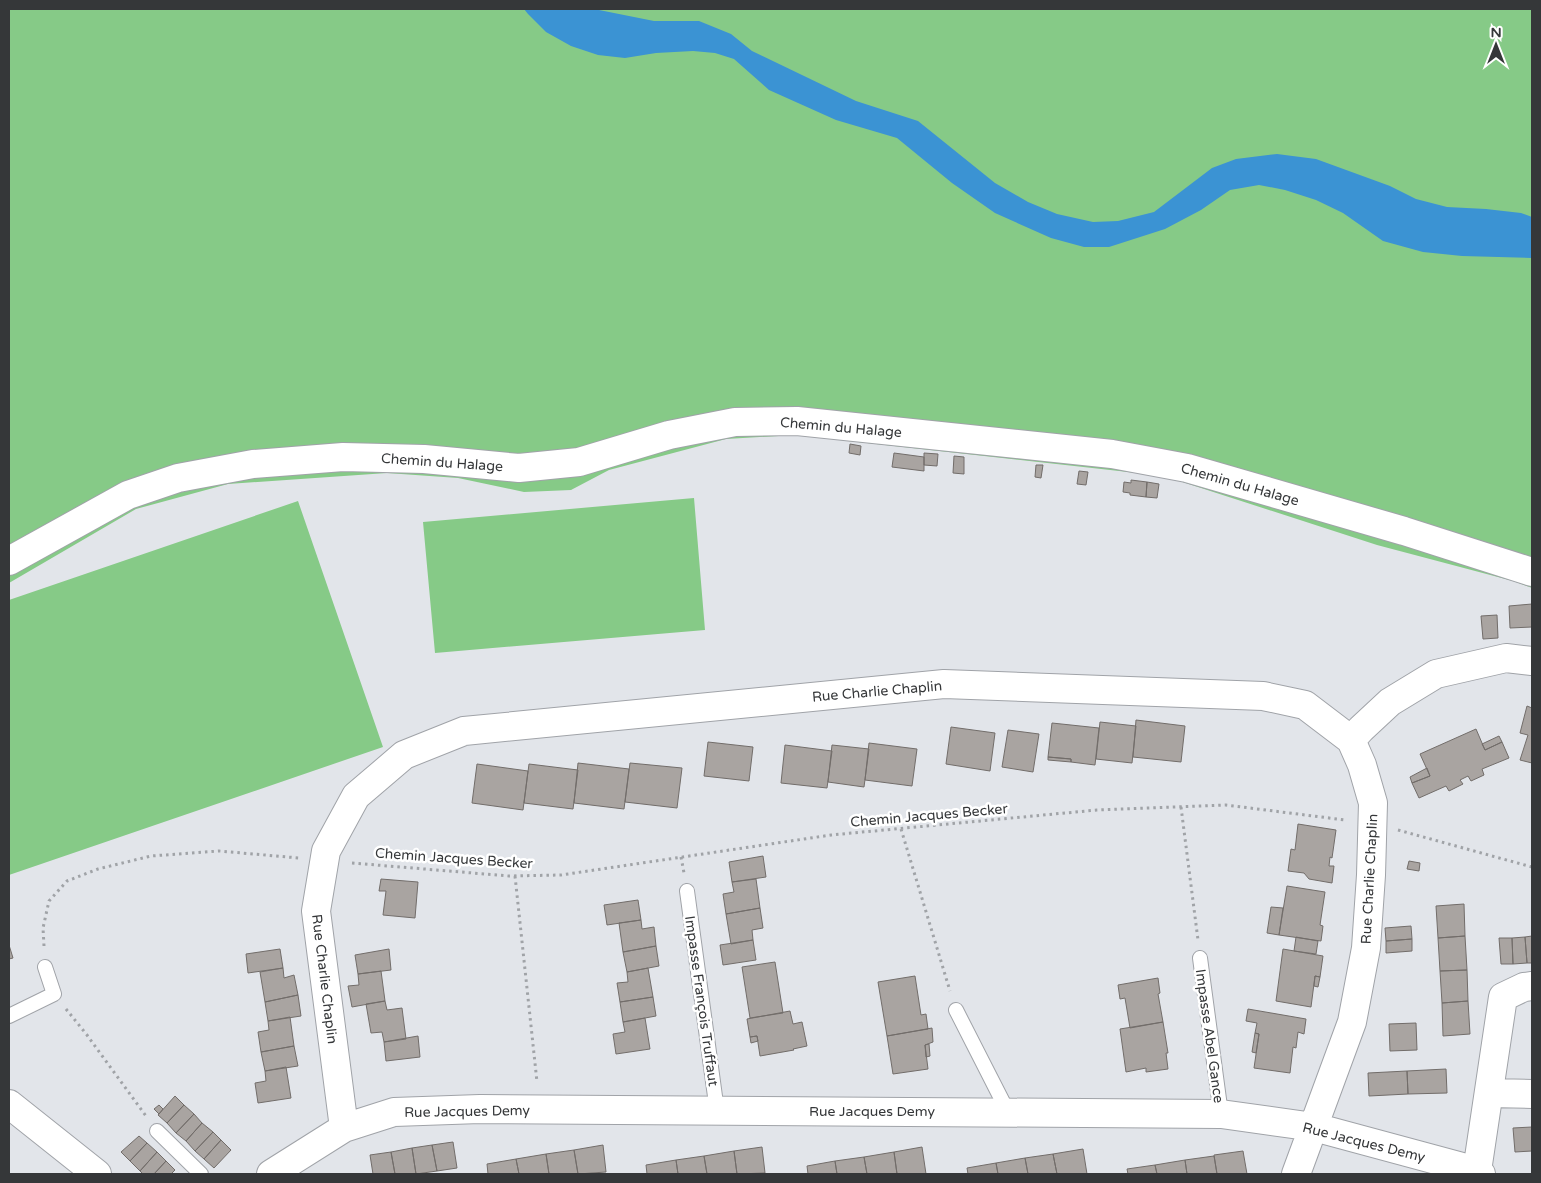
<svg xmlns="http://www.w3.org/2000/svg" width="1541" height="1183" font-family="'Varela Round',sans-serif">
	<rect width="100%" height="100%" fill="#e2e5ea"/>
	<!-- green -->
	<path fill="#86ca87" d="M9 9H1532V588L1513 581 1377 545 1164 476 795 435 726 439 609 470 571 490 524 492 458 478 387 473 228 484 136 509 9 583Z
		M694 498 705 630 435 653 423 522Z
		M298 501 383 747 9 875V600Z"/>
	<!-- water -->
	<path fill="#3b93d3" d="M524 9H594L654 21H699L731 34 752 51 856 101 918 121 995 183 1028 202 1057 214 1093 222 1118 221 1154 212 1212 168 1236 159 1277 154 1316 159 1390 186 1416 199 1447 207 1486 209 1521 213 1532 217V258L1462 256 1423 252 1383 241 1343 213 1316 200 1285 190 1259 185 1230 190 1201 210 1165 229 1109 247H1084L1051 238 995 213 952 183 897 138 836 120 769 90 734 59 715 53 693 51 656 53 625 58 598 55 571 46 546 32 528 14Z"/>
	<!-- building -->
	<path fill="#a9a4a1" stroke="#726d6a" d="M850 444 861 446 860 455 849 453Z
		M894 453 924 457V471L892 467Z
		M924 453 938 454 937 466 924 465Z
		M954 456 964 457V474L953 473Z
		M1036 465H1043L1041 478 1035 477Z
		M1079 471 1088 472 1086 485 1077 484Z
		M1131 480 1147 482 1146 497 1130 495V493L1123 492 1124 482 1131 483Z
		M1147 482 1159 484 1157 498 1146 497Z
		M1532 604V627L1510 628 1509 606Z
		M1497 615 1498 638 1483 639 1481 616Z
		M1527 706 1532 708V763L1520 760 1528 735 1520 733Z
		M1136 720 1185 726 1181 762 1133 757Z
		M1100 722 1136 726 1132 763 1096 759Z
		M1052 723 1099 728 1095 765 1071 762V759L1048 757Z
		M951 727 995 733 990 771 946 764Z
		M1476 729 1485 750 1502 742 1509 758 1482 769 1484 775 1471 781 1468 776 1460 780 1463 784 1449 791 1446 786 1419 798 1412 783 1430 776 1420 754Z
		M1008 730 1039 734 1033 772 1002 767Z
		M1499 736 1502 742 1485 750 1482 744Z
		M708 742 753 747 749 781 704 776Z
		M869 743 917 749 912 786 865 780Z
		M785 745 832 751 827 788 781 783Z
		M832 745 869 749 864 787 828 782Z
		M1048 757 1071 759V762L1048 760Z
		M578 763 629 769 624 809 574 803Z
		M630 763 682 768 677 808 625 802Z
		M477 764 528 771 523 810 472 803Z
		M529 764 578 770 573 809 524 803Z
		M1427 768 1430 776 1412 783 1410 777Z
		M1298 824 1336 830 1332 858 1330 857 1329 866H1334L1332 883 1309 879 1304 873 1288 871 1291 849 1295 850Z
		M763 856 766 877 732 882 729 862Z
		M1409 861 1420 863 1419 871 1407 869Z
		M381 879 418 882 415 918 383 915 386 891H379Z
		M756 879 760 908 726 914 723 894 734 892 732 882Z
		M1287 886 1325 892 1320 925 1323 926 1321 941 1279 935Z
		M638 900 641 920 607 925 604 905Z
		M1464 904 1465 936 1438 938 1436 906Z
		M1271 907 1283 908 1279 935 1267 933Z
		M760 908 763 928 752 930 753 940 731 944 726 914Z
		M641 920 642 929 654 927 656 946 623 952 619 923Z
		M1411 926 1412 939 1386 941 1385 928Z
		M1465 936 1467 970 1440 971 1438 938Z
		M1532 936V963H1527L1525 937Z
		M1296 937 1318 941 1316 954 1294 951Z
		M1525 937 1527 963 1513 964 1512 938Z
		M1499 938H1512L1513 964H1501Z
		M1412 939V951L1386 953V941Z
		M753 940 756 960 723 965 720 945Z
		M9 945 13 958 9 959Z
		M656 946 659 966 627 972 623 952Z
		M280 949 283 968 248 973 246 954Z
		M389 949 391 970 358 974 355 955Z
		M1283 949 1323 956 1320 977 1315 976 1311 1007 1276 1001Z
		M775 962 783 1013 750 1018 742 967Z
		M283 968 284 978 294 975 298 995 265 1002 260 972Z
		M648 968 653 997 620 1002 617 983 628 982 627 972Z
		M1467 970 1468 1001 1442 1003 1440 971Z
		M381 971 385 1001 352 1007 348 986 359 985 358 974Z
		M915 976 921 1015 926 1014 928 1029 887 1036 878 982Z
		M1315 976 1320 977 1318 987 1314 986Z
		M1158 978 1160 993 1158 994 1163 1022 1130 1028 1125 998 1120 999 1118 985Z
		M298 995 301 1016 268 1021 265 1002Z
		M653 997 656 1016 623 1022 620 1002Z
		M385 1001 387 1010 402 1008 406 1039 384 1042 382 1032 371 1033 366 1004Z
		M1468 1001 1470 1034 1443 1036 1442 1003Z
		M1248 1009 1306 1019 1304 1034 1298 1032 1296 1048 1293 1047 1290 1073 1254 1068 1259 1034 1255 1033 1257 1023 1246 1021Z
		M790 1011 793 1024 802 1022 807 1046 793 1049 794 1050 760 1056 757 1036 750 1037 747 1019Z
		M290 1017 294 1046 261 1052 258 1032 269 1030 268 1021Z
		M645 1018 650 1049 616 1054 613 1034 625 1032 623 1022Z
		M1163 1022 1168 1053H1166L1168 1069 1146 1072V1068L1126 1072 1120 1029Z
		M1416 1023 1417 1050 1390 1051 1389 1024Z
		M932 1028 933 1042 925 1045 928 1069 893 1074 887 1036Z
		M1255 1033 1259 1034 1256 1053 1252 1052Z
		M418 1036 420 1057 386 1061 384 1042Z
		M757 1036 758 1041 751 1043 750 1037Z
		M929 1044 930 1056 926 1057 925 1045Z
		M294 1046 298 1066 265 1071 261 1052Z
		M286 1067 291 1098 258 1103 255 1083 266 1081 265 1071Z
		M1446 1069 1447 1093 1408 1094 1407 1071Z
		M1407 1071 1408 1094 1369 1096 1368 1073Z
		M175 1096 184 1105 167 1123 158 1115Z
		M159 1105 163 1109 159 1114 154 1109Z
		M184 1105 194 1114 176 1133 167 1123Z
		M194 1114 202 1123 186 1141 176 1133Z
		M202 1123 213 1132 195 1151 186 1141Z
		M1532 1127V1151L1515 1152 1513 1128Z
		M213 1132 221 1140 204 1159 195 1151Z
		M139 1136 147 1143 130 1161 121 1152Z
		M221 1140 231 1150 214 1168 204 1159Z
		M453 1142 457 1168 437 1171 432 1145Z
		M147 1143 157 1152 140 1171 130 1161Z
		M432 1145 437 1171 416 1174 412 1148Z
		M603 1145 606 1172 578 1174 574 1150Z
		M762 1147 765 1173 737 1174 734 1151Z
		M922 1147 926 1174H897L894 1152Z
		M412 1148 416 1174H395L391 1152Z
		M1083 1149 1087 1174H1057L1053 1154Z
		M574 1150 578 1174H549L546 1154Z
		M734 1151 737 1174H707L704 1156Z
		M1243 1151 1247 1174H1217L1214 1155Z
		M157 1152 166 1161 154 1174H143L140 1171Z
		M391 1152 395 1174H373L370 1155Z
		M894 1152 897 1174H867L864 1157Z
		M546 1154 549 1174H519L516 1159Z
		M1053 1154 1057 1174H1028L1025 1158Z
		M704 1156 707 1174H678L676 1160Z
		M1214 1156 1217 1174H1187L1185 1160Z
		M864 1157 867 1174H837L835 1161Z
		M1025 1158 1028 1174H998L996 1163Z
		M516 1159 519 1174H488L487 1164Z
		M676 1160 678 1174H647L646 1165Z
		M1185 1160 1187 1174H1157L1155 1165Z
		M166 1161 175 1170 171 1174H154Z
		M835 1161 837 1174H808L807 1166Z
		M996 1163 998 1174H968L967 1168Z
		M1155 1165 1157 1174H1128L1127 1169Z"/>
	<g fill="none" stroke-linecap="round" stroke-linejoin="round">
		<!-- service casing -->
		<g stroke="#a0a3a8" stroke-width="16">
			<path id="service" d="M687 891 717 1111
				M1200 958 1221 1114
				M956 1010 1008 1112
				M9 1016 54 994 45 967
				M157 1131 201 1174"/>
		</g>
		<!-- minor casing -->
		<g stroke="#a0a3a8" stroke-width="30">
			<path id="minor" d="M9 561 128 495 178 478 253 464 343 457 424 459 519 468 579 462 669 435 735 422 797 421 1112 454 1187 468 1404 531 1532 572
				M1351 740 1361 729 1390 702 1436 674 1506 658 1532 661
				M1489 1093 1532 1094
				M9 1104 97 1174
				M344 1128 316 911 326 851 356 796 404 755 464 731 944 684 1263 696 1305 705 1351 740 1362 765 1373 803 1371 875 1366 948 1352 1022 1296 1174
				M1477 1171 1503 997 1524 987 1532 986
				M271 1174 344 1128 394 1112 480 1109 1221 1114 1314 1127 1477 1171 1481 1174"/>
		</g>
		<!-- path -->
		<path stroke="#a0a3a7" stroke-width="3" stroke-dasharray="2.5 4" stroke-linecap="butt" d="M1181 807 1198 940
			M901 829 950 991
			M1398 830 1532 867
			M681 857 684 873
			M352 863 509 876 561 875 831 835 1097 810 1226 805 1345 820
			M515 876 537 1082
			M44 946 43 928 49 901 67 881 98 869 151 856 219 851 299 858
			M66 1009 87 1035 146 1116"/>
		<!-- service -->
		<use href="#service" stroke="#fff" stroke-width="14"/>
		<!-- minor -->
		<use href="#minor" stroke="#fff" stroke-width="28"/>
	</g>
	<g text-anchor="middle" stroke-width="5" stroke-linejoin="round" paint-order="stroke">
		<!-- street labels -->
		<g font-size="14" fill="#353739" stroke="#fff">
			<text transform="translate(841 427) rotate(5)" y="5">Chemin du Halage</text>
			<text transform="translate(442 462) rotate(4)" y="5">Chemin du Halage</text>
			<text transform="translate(1240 484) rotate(16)" y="5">Chemin du Halage</text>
			<text transform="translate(877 691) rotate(-5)" y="5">Rue Charlie Chaplin</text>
			<text transform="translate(929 815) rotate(-5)" y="5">Chemin Jacques Becker</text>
			<text transform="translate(454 858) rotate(4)" y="5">Chemin Jacques Becker</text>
			<text transform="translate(1369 879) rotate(-87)" y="5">Rue Charlie Chaplin</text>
			<text transform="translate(325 979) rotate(83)" y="5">Rue Charlie Chaplin</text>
			<text transform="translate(702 1001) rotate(82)" y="5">Impasse François Truffaut</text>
			<text transform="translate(1210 1036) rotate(82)" y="5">Impasse Abel Gance</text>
			<text transform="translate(467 1111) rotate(-1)" y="5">Rue Jacques Demy</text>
			<text x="872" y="1116">Rue Jacques Demy</text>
			<text transform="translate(1364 1142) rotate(14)" y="5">Rue Jacques Demy</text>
		</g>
	</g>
	<!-- border -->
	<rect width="1541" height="1183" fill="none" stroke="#353739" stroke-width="20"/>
	<!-- north arrow -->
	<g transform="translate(1496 45)" stroke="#ffffff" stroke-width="4" paint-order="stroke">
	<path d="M0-4L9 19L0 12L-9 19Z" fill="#353739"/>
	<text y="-8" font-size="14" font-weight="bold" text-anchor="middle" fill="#353739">N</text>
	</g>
</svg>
